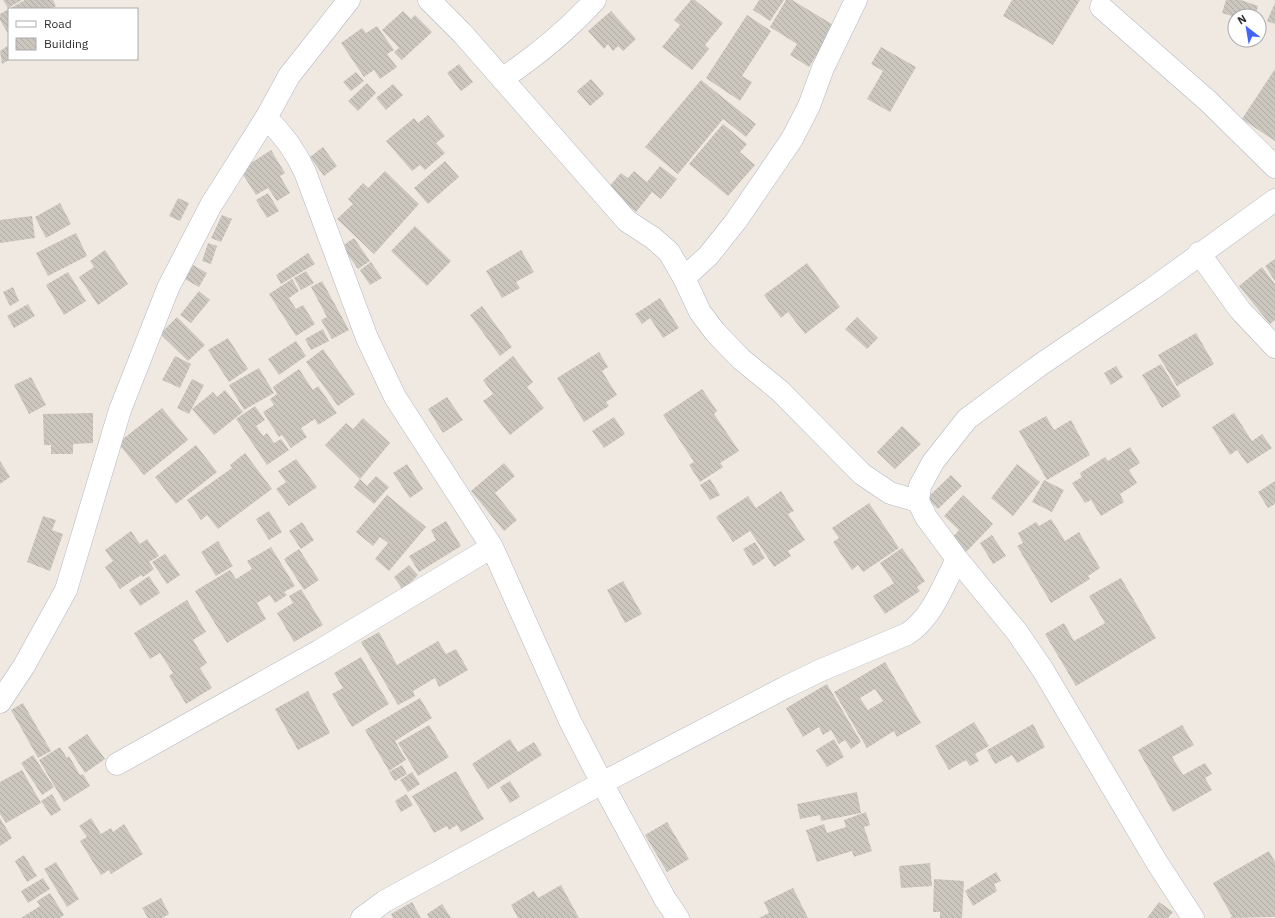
<svg xmlns="http://www.w3.org/2000/svg" width="1275" height="918" font-family="'IBM Plex Sans',sans-serif">
	<defs>
		<pattern id="building-back-hatch" width="6" height="6" patternUnits="userSpaceOnUse"><rect width="6" height="6" fill="#cbc7bf"/><path d="M-1 5l2 2M0 0l6 6M5-1l2 2" fill="none" stroke="#afaba4"/></pattern>
	</defs>
	<rect width="100%" height="100%" fill="#efe9e1"/>
	<!-- building -->
	<path fill="url(#building-back-hatch)" fill-rule="evenodd" d="M3 0H22L8 8Z
		M25 0H53L56 6 51 9H9V31L7 32 0 20V14Z
		M691 0H695L723 23 705 45 709 49 692 70 662 47 680 25 674 20Z
		M759 0H784L770 21 753 10Z
		M786 0H792L835 26 809 67 790 55 797 44 770 27Z
		M1012 0H1080L1053 45 1003 16Z
		M1226 0H1241L1258 6 1255 16 1235 17 1222 13Z
		M1275 3V24L1267 21Z
		M403 11 411 19 415 15 432 32 402 60 394 52 399 48 382 30Z
		M611 11 636 39 623 51 618 46 613 51 608 44 604 49 588 31Z
		M747 15 771 31 742 76 752 82 740 101 706 78Z
		M377 26 394 50 387 54 397 67 380 79 374 70 364 77 341 43 362 28 366 33Z
		M9 45V60L2 64 0 51Z
		M881 47 916 67 890 112 867 99 883 71 871 64Z
		M459 64 473 82 461 91 447 73Z
		M1275 69V141L1242 119Z
		M356 72 364 81 351 91 343 82Z
		M591 79 604 94 590 106 577 91Z
		M701 80 756 124 746 137 723 119 678 174 645 147Z
		M367 83 376 93 358 111 348 101Z
		M393 84 403 95 386 110 376 98Z
		M428 115 445 136 436 143 445 153 425 170 420 165 412 171 386 141 414 118 418 123Z
		M723 124 747 144 740 152 755 165 728 196 689 164Z
		M323 147 337 166 324 176 310 157Z
		M271 150 285 173 280 176 290 193 277 201 268 188 256 195 240 170Z
		M445 161 459 177 428 204 414 188Z
		M660 166 677 179 661 199 652 192 636 212 607 189 621 173 628 178 634 171 647 182Z
		M385 171 419 204 374 254 337 219 353 204 348 199 363 183 368 188Z
		M268 193 279 211 267 218 256 200Z
		M178 198 189 203 180 221 169 216Z
		M60 203 71 224 46 238 35 217Z
		M222 215 232 219 221 242 211 238Z
		M32 216 35 238 0 243V220Z
		M415 226 451 261 427 286 391 251Z
		M76 233 87 256 48 276 36 253Z
		M354 238 370 261 358 269 342 246Z
		M208 243 217 246 211 264 202 261Z
		M105 250 128 284 98 305 79 277 94 267 90 261Z
		M521 250 534 272 516 282 520 288 502 298 486 271Z
		M308 253 315 264 281 284 276 275Z
		M1275 259V281L1265 266Z
		M371 262 382 278 370 285 360 270Z
		M807 263 840 307 805 334 788 312 781 318 764 295Z
		M193 265 207 273 199 287 185 279Z
		M1262 267 1275 284V320L1270 324 1239 286Z
		M306 271 314 283 301 290 294 278Z
		M68 272 86 301 64 315 46 285Z
		M292 279 299 291 289 298 296 309 303 305 315 324 296 336 269 294Z
		M322 281 349 330 332 339 321 320 327 317 311 287Z
		M13 287 19 301 10 306 3 292Z
		M199 291 210 300 191 323 180 315Z
		M660 298 679 328 663 338 650 318 642 324 635 314Z
		M28 304 35 316 14 328 7 316Z
		M482 306 512 347 500 356 470 315Z
		M177 317 205 345 188 361 160 334Z
		M857 317 878 338 867 349 845 329Z
		M323 329 329 341 311 350 305 339Z
		M1196 333 1214 364 1177 386 1158 355Z
		M228 338 248 369 229 382 208 350Z
		M296 341 306 356 279 375 268 359Z
		M323 349 355 394 338 406 306 362Z
		M599 352 608 367 602 371 617 395 606 402 609 406 584 422 557 378Z
		M175 356 191 364 180 388 162 380Z
		M513 356 533 382 527 387 544 408 510 435 483 401 493 394 483 380Z
		M1161 364 1181 396 1162 408 1142 375Z
		M1116 366 1123 377 1111 385 1104 373Z
		M259 368 274 393 244 410 229 385Z
		M299 369 313 390 318 386 337 413 318 425 315 419 301 428 307 437 291 448 282 435 279 437 263 412 274 405 270 399 277 394 273 387Z
		M31 377 46 405 29 414 14 385Z
		M192 379 204 385 189 414 177 408Z
		M702 389 717 411 714 414 739 451 720 463 723 467 700 482 689 465 694 462 663 415Z
		M225 390 243 412 214 435 192 409 213 392 217 397Z
		M447 397 463 420 443 433 428 409Z
		M255 406 265 420 256 426 263 436 267 433 274 443 281 439 289 450 267 465 236 419Z
		M162 408 188 440 144 475 118 443Z
		M93 413V443L73 444V454H51V445H44L43 414Z
		M1234 413 1252 441 1262 434 1272 448 1247 464 1237 450 1230 455 1212 427Z
		M1046 416 1054 430 1071 420 1090 455 1047 480 1019 431Z
		M614 417 625 434 604 448 592 431Z
		M363 418 390 443 360 479 325 445 346 423 353 429Z
		M902 426 921 444 895 469 877 452Z
		M196 445 217 472 176 504 155 477Z
		M1130 447 1140 463 1129 470 1137 483 1120 494 1124 502 1101 516 1091 500 1085 503 1072 483 1082 477 1080 473 1105 457 1108 461Z
		M245 453 272 489 218 529 207 515 201 520 187 500 232 468 230 465Z
		M296 459 317 487 289 506 276 489 286 482 278 471Z
		M0 461 10 477 0 484Z
		M504 463 515 476 495 493 517 520 504 531 471 491Z
		M407 464 423 489 410 498 393 473Z
		M1017 464 1040 482 1013 516 991 498Z
		M951 475 962 486 938 509 927 498Z
		M376 476 389 487 374 504 354 487 360 479 367 486Z
		M710 479 720 495 710 500 700 485Z
		M1044 480 1064 490 1052 512 1032 502Z
		M1275 481V504L1268 508 1258 492Z
		M781 491 794 511 788 514 805 540 788 551 791 556 774 567 750 531 733 542 716 517 748 496 756 508Z
		M387 495 426 527 389 571 375 559 388 543 380 537 373 546 356 532Z
		M963 495 993 524 965 553 951 539 959 530 944 516Z
		M869 503 899 548 863 572 858 565 852 570 833 542 839 538 832 528Z
		M269 511 282 532 269 540 256 519Z
		M43 516 56 520 52 530 63 534 50 571 27 562Z
		M1051 519 1065 541 1079 532 1100 568 1088 576 1090 579 1051 603 1017 546 1023 543 1018 533 1036 522 1039 526Z
		M446 521 461 546 419 572 409 556 436 540 431 530Z
		M302 522 314 540 301 549 289 531Z
		M131 531 140 544 147 539 159 556 149 562 154 569 143 577 141 575 120 589 105 567 113 561 105 550Z
		M992 535 1006 556 993 564 980 543Z
		M218 541 233 566 216 576 201 552Z
		M755 542 765 558 753 566 743 549Z
		M271 547 295 586 284 592 287 595 275 603 270 595 257 603 266 619 227 643 195 591 230 570 236 579 252 569 247 561Z
		M902 548 925 581 917 587 920 591 885 614 873 596 894 583 880 563Z
		M299 549 319 580 304 590 284 559Z
		M165 554 180 575 167 584 152 562Z
		M409 565 418 575 403 590 394 577Z
		M149 576 160 593 140 606 129 590Z
		M1121 578 1156 638 1076 686 1045 634 1064 623 1074 641 1105 623 1089 596Z
		M623 581 642 614 625 623 607 590Z
		M301 589 323 625 294 642 277 613 293 603 289 596Z
		M187 600 206 632 193 640 207 663 200 668 212 688 186 704 169 676 173 673 160 653 150 659 134 633Z
		M379 632 397 665 438 641 446 654 456 649 468 670 439 687 435 678 413 691 415 696 398 705 361 642Z
		M361 657 389 704 352 727 332 694 343 688 334 673Z
		M885 662 921 723 897 737 894 731 867 748 834 692ZM875 689 883 701 868 710 860 698Z
		M827 684 861 742 851 749 845 740 839 744 831 730 823 735 819 727 803 737 786 708Z
		M308 691 330 733 298 750 275 709Z
		M420 698 432 718 395 741 406 760 389 771 365 730Z
		M23 703 51 751 38 758 11 710Z
		M974 722 989 746 975 754 979 761 970 766 966 760 949 770 935 746Z
		M1033 724 1045 747 1017 763 1012 755 995 764 987 750Z
		M429 725 449 757 418 776 398 743Z
		M1182 725 1194 745 1172 757 1183 775 1205 763 1212 774 1205 778 1212 790 1173 812 1138 750Z
		M87 734 105 759 85 773 68 747Z
		M510 739 518 752 534 742 542 755 488 789 472 764Z
		M834 739 844 757 827 767 816 750Z
		M60 747 67 758 69 756 80 775 83 774 90 786 64 802 39 760Z
		M33 755 54 787 42 795 21 763Z
		M402 765 407 774 395 781 389 772Z
		M22 770 41 803 6 823 0 814V782Z
		M456 771 484 819 461 832 457 825 449 830 447 826 434 833 412 796Z
		M412 772 420 784 408 792 400 780Z
		M510 781 520 797 510 803 500 787Z
		M857 792 861 813 821 821 820 815 800 819 797 804Z
		M52 794 61 810 51 816 41 801Z
		M406 794 413 805 401 812 395 801Z
		M866 812 870 825 864 827 872 851 854 857 852 851 817 862 806 830 824 824 827 833 846 827 844 820Z
		M0 818 12 838 0 846Z
		M91 818 101 834 111 828 113 832 124 824 143 854 111 874 109 870 101 875 80 841 87 837 79 826Z
		M667 822 689 859 667 872 645 835Z
		M1269 851 1275 862V917L1230 918 1232 916 1213 883Z
		M24 855 37 876 27 882 15 861Z
		M56 862 79 899 67 907 44 869Z
		M930 863 932 886 901 888 899 866Z
		M996 872 1001 881 994 884 997 891 973 906 965 891Z
		M43 878 50 889 28 903 21 891Z
		M934 879 964 881 962 918H940V912H933Z
		M561 885 579 918H518L511 905 534 891 538 898Z
		M793 888 808 918H759L769 913 764 902Z
		M50 893 64 915 60 918H21L40 906 37 901Z
		M161 898 169 914 162 918H148L142 908Z
		M412 902 421 918H393L391 914Z
		M1159 902 1173 912 1168 918H1147Z
		M442 904 451 918H429L427 914Z"/>
	<g fill="none" stroke-linecap="round" stroke-linejoin="round">
		<!-- street casing -->
		<g stroke="#b4b7c1" stroke-width="23">
			<path id="street" d="M429 0 462 33 627 221 653 238 669 252 684 278 700 312 715 332 741 359 780 391 862 474 890 493 918 501
				M1101 7 1209 102 1275 167
				M502 79C536 56 567 31 595 0
				M266 118C283 134 295 150 305 172L367 338 395 397 492 547 570 721 602 783 665 899 678 918
				M1199 253 1240 310 1275 347
				M684 278 708 256 736 221 792 139 809 106 823 68 856 0
				M0 702 24 666 66 590 120 410 168 288 211 205 266 118 289 76 349 0
				M117 764 319 651 492 547
				M362 918 385 901 602 783 784 688 819 671 907 634C932 618 943 586 957 559
				M1193 918 1156 861 1043 670 1017 632 957 559 926 517 918 501 920 486 933 462 967 419 1040 365 1152 289 1275 200"/>
		</g>
		<!-- street -->
		<use href="#street" stroke="#fff" stroke-width="22"/>
	</g>
	<!-- legend -->
	<rect x="8" y="8" width="130" height="52" fill="#ffffff" stroke="#ababab"/>
	<rect x="16" y="21" width="20" height="6" fill="#ffffff" stroke="#ababab"/>
	<text x="44" y="28" font-size="12" fill="#2e2e2e">Road</text>
	<rect x="16" y="38" width="20" height="12" fill="url(#building-back-hatch)" stroke="#ababab"/>
	<text x="44" y="48" font-size="12" fill="#2e2e2e">Building</text>
	<!-- north arrow -->
	<g transform="translate(1247 28) rotate(329)"><circle r="19" fill="#ffffff" stroke="#ababab"/>
	<path d="M0-3L7 15L0 10L-7 15Z" fill="#4264fb"/>
	<text y="-6" font-size="11" font-weight="bold" text-anchor="middle" fill="#2e2e2e">N</text>
	</g>
</svg>
